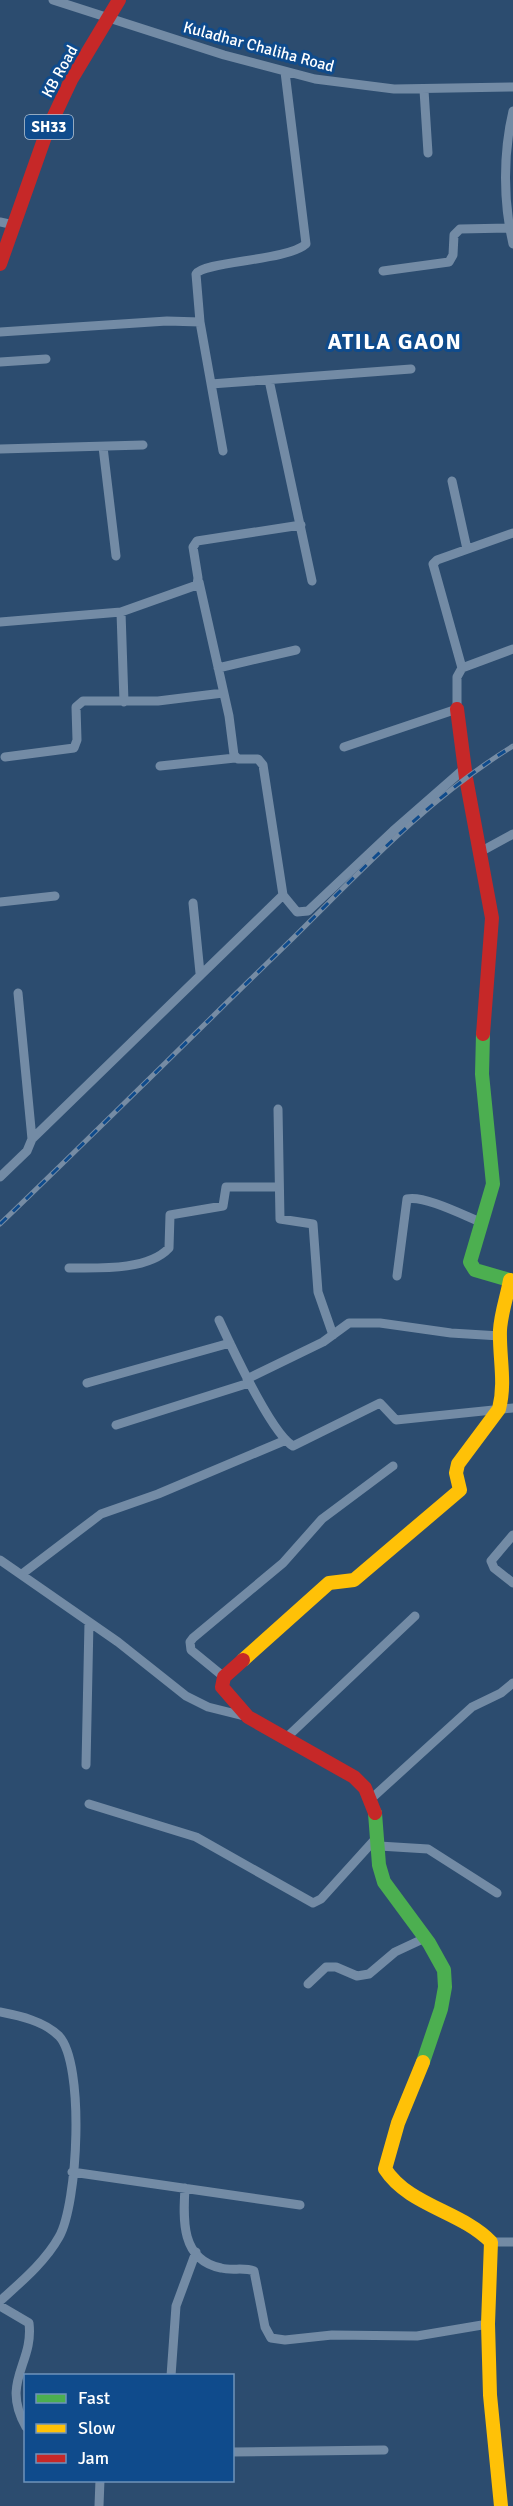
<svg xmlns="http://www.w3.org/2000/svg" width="513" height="2506" font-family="Signika,sans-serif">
	<rect width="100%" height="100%" fill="#2c4c6f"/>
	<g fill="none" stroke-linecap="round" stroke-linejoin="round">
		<!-- street -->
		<path stroke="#738ba5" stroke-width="9" d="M53 0 224 55 315 79 394 89 513 87
			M424 90 428 153
			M513 111C503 153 503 202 513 244
			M0 222 14 225
			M383 271 449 262 453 255 454 235 460 229 509 228
			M0 332 167 321 200 322
			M0 362 46 359
			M269 380 312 581
			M211 384 411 369
			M103 447 116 556
			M0 449 143 445
			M223 451 200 322 196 274C204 261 287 261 306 244L285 72
			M452 481 467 549
			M199 582 229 716 234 755 238 759H258L263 765 283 895 297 912 308 911 393 831 465 768
			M121 612 124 702
			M0 622 121 612 197 585 198 578 193 547 197 541 301 525
			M218 668 296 650
			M462 668 433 564 437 560 513 533
			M344 747 457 709V677L462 668 513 649
			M5 757 74 748 77 740 76 707 83 701H158L223 693
			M160 766 235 758
			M480 852 513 834
			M0 902 55 896
			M193 903 200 973
			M278 1109 280 1219 313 1224 318 1292 333 1335
			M32 1139 283 895
			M0 1177 27 1151 32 1139 18 993
			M69 1268C97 1268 148 1271 169 1248L170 1215 223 1206 226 1187H279
			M397 1276 407 1199C425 1195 465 1216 483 1223
			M219 1320C231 1346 272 1434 293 1446L380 1403 396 1420 513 1408
			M247 1379 323 1342 349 1323H380L451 1333 500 1336
			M87 1383 230 1343
			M116 1425 249 1383
			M513 1535 491 1561 494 1568 513 1583
			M0 1560 118 1642 186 1696 208 1707 248 1717
			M22 1574 101 1514 158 1494 286 1440
			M224 1677 191 1650 190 1642 193 1638 283 1563 322 1519 393 1466
			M286 1738 415 1616
			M86 1765 89 1622
			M372 1798 472 1707 501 1693 513 1683
			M89 1804 196 1837 313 1903 321 1899 378 1836
			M379 1846 428 1849 497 1893
			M308 1984 326 1967H336L357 1976 369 1974 395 1952 425 1938
			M0 2012C20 2016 44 2021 59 2036 85 2064 78 2204 59 2237 45 2262 21 2282 0 2301
			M72 2172 300 2205
			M185 2188C183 2220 181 2260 221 2268 232 2271 244 2267 254 2271L265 2327 271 2338 285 2340 332 2335 417 2336 488 2324
			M491 2242H513
			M0 2306 29 2323C34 2364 0 2381 26 2427
			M171 2376 176 2306 196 2252
			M232 2452 384 2450
			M99 2506 100 2480"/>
		<!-- fast -->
		<path stroke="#4caf50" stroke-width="14" d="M483 1034 482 1074 493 1184 470 1262 475 1270 513 1281
			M375 1813 379 1865 384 1882 429 1943 444 1970 445 1987 441 2009 423 2062"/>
		<!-- slow -->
		<path stroke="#ffc107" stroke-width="14" d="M243 1660 329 1583 354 1580 460 1490 456 1473 458 1464 499 1409C506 1382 499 1357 500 1330 501 1313 507 1297 510 1280
			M423 2062 398 2123 385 2169C409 2206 461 2211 491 2242L488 2324 490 2395 501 2506"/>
		<!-- jam -->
		<path stroke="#c62828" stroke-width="14" d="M0 264 47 131 71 80 119 0
			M457 709 466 778 492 918 483 1034
			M243 1660 224 1677 222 1687 248 1717 354 1777 365 1788 375 1813"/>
		<!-- rail casing -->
		<g stroke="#768ca4" stroke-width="5">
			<path id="rail" d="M0 1224C97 1131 192 1036 289 942 360 872 427 799 513 746"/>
		</g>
		<!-- rail -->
		<use href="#rail" stroke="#0f4b8c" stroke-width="3" stroke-dasharray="9" stroke-linecap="butt"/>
	</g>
	<g text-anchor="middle" stroke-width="6" stroke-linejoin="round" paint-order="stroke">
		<!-- shield labels -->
		<rect fill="#0f4b8c" stroke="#b7c9dc" stroke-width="1.5" x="25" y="115" width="48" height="24" rx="4.5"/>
		<g font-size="15" font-weight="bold" fill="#fff">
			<text x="49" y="132">SH33</text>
		</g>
		<!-- street labels -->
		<g font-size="16" fill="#fff" stroke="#0f4b8c">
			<text transform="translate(259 46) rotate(15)" y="6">Kuladhar Chaliha Road</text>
			<text transform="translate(59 71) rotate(-61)" y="6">KB Road</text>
		</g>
		<!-- district labels -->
		<g font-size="22" font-weight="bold" letter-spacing="1.5" fill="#fff" stroke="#0f4b8c">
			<text x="395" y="349">ATILA GAON</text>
		</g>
	</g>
	<!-- legend -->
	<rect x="24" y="2374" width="210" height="108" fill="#0f4b8c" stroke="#6f93ba" stroke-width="1.5"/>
	<rect x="36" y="2394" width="30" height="9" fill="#4caf50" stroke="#6f93ba" stroke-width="1.5"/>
	<text x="78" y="2404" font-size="18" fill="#ffffff">Fast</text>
	<rect x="36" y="2424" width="30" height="9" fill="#ffc107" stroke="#6f93ba" stroke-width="1.5"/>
	<text x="78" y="2434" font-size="18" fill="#ffffff">Slow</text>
	<rect x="36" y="2454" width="30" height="9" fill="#c62828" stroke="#6f93ba" stroke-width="1.5"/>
	<text x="78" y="2464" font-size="18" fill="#ffffff">Jam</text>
</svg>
